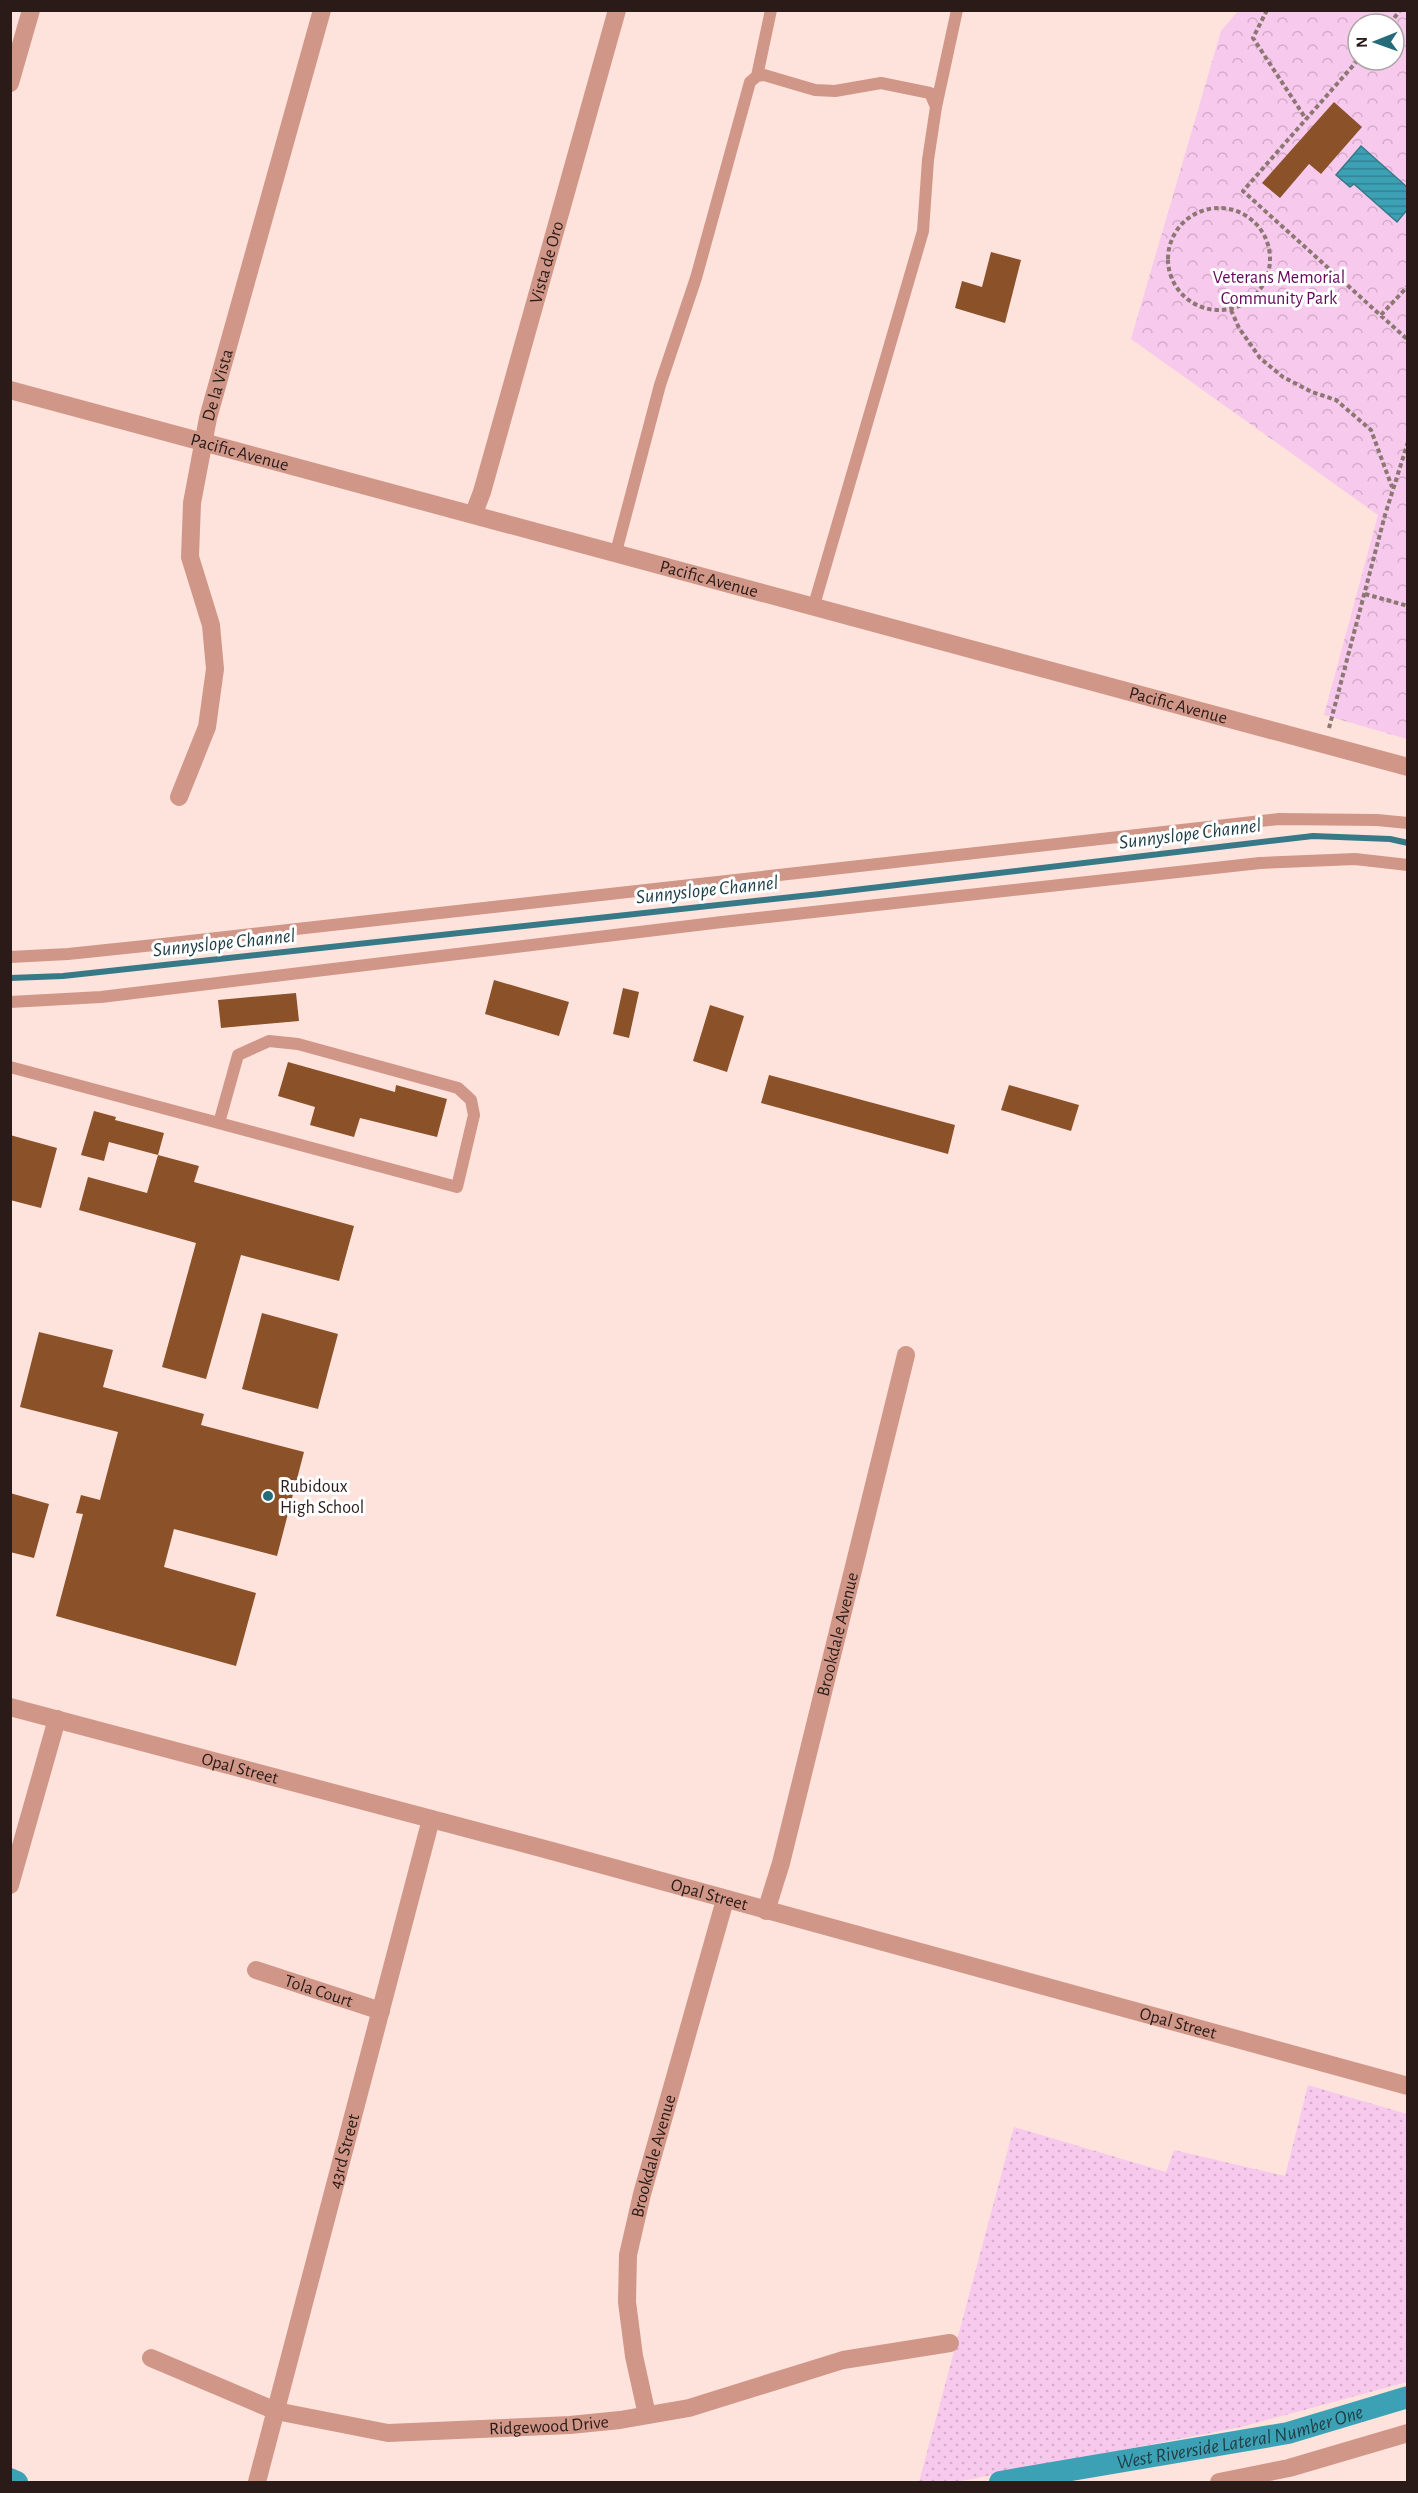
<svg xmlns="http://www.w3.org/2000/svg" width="1418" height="2493" font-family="'Alegreya Sans',sans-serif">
	<defs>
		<pattern id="grass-dots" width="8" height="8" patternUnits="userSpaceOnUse" patternTransform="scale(1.5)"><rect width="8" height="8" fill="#f7c9ed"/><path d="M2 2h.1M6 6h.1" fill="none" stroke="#d4acca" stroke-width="1.8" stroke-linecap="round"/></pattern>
		<pattern id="park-crowns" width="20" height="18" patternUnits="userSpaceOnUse" patternTransform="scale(1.5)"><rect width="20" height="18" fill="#f7c9ed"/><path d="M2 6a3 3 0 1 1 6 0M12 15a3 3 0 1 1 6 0" fill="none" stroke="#d4acca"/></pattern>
		<pattern id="water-rules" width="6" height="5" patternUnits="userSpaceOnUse" patternTransform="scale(1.5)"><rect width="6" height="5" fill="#3da1b6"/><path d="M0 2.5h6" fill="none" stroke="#338293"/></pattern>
	</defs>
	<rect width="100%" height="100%" fill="#fee3dd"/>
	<!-- grass -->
	<path fill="url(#grass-dots)" d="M1308 2085 1407 2114V2382L1241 2427 956 2482H919L1014 2127 1166 2172 1174 2150 1285 2176Z"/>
	<!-- park -->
	<path fill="url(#park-crowns)" fill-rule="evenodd" d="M1238 11H1407V739L1324 715 1378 515 1131 339 1221 31ZM1358 24H1394V60H1358Z"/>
	<!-- water -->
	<path fill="url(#water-rules)" stroke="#377987" stroke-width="1.5" d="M1361 146 1407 187V210L1397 222 1354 184 1350 187 1336 175Z"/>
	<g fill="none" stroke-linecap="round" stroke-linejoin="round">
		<!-- stream -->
		<path stroke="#377987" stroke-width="6" d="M10 978 63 976 820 894 1313 836 1390 839 1408 843"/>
		<!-- canal -->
		<g stroke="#3da1b6" stroke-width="22">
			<path d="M10 2479 17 2482"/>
			<path id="s1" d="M1000 2482 1288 2433 1408 2397"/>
		</g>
	</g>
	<!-- building -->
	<path fill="#8b5128" d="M1334 102 1362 127 1321 174 1309 164 1280 198 1262 183Z
		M991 252 1021 260 1005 323 955 308 962 281 982 287Z
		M494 980 569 1002 559 1036 485 1014Z
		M623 988 639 992 629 1038 613 1034Z
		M296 993 299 1021 221 1028 218 1000Z
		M710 1005 744 1016 727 1072 693 1061Z
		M288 1062 395 1092 396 1085 447 1099 437 1137 360 1118 354 1137 310 1125 315 1107 278 1096Z
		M769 1075 955 1125 948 1154 761 1103Z
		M1009 1085 1079 1105 1071 1131 1001 1110Z
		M94 1111 116 1117 115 1120 164 1133 158 1155 109 1142 104 1161 81 1155Z
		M10 1135 57 1148 41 1208 10 1200Z
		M158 1155 199 1166 194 1182 354 1226 339 1281 241 1255 206 1379 162 1367 196 1243 79 1210 88 1177 147 1193Z
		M262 1313 338 1334 318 1409 242 1389Z
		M39 1332 113 1350 103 1387 204 1414 201 1425 304 1452 277 1556 174 1529 164 1567 256 1593 236 1666 56 1616 83 1514 76 1513 81 1495 100 1500 118 1432 20 1407Z
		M10 1493 49 1504 34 1558 10 1552Z"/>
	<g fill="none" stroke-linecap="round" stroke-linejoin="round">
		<!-- path -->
		<path stroke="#8c7773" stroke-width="4" stroke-dasharray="4.5 3" stroke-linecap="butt" d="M1267 10 1253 38 1306 119
			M1390 24 1400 10
			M1358 60 1243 191 1408 340
			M1168 259a51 51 0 1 1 102 0a51 51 0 1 1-102 0Z
			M1231 310 1239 328 1260 358 1283 377 1312 392 1336 400 1371 430 1392 487
			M1381 315 1408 286
			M1365 594 1408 606
			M1329 728 1385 515 1408 442"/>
		<!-- service -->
		<path stroke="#d09789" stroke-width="12" d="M757 76 764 75 815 90 835 91 881 83 930 93 936 107
			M616 552 660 385 696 278 750 82 757 76 771 10
			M814 605 923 231 928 160 936 107 957 10
			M10 957 68 954 154 945 1279 819 1377 820 1408 823
			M10 1002 101 997 722 922 1260 863 1355 859 1408 865
			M10 1067 457 1187 474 1115 471 1100 458 1088 298 1044 269 1041 238 1055 219 1123"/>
		<!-- minor -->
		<g stroke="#d09789" stroke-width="18">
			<path id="s2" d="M474 513 482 492 617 10"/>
			<path id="s3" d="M179 797 207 727 215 669 211 625 190 557 192 503 208 418 322 10"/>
			<path d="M10 1885 57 1719"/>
			<path id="s4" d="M766 1911 781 1863 906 1355"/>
			<path id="s5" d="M256 1970 381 2011"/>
			<path id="s6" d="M151 2358 276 2411 388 2433 570 2425 620 2420 689 2408 843 2360 950 2343"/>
			<path id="s7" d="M647 2415 634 2356 627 2302 628 2255 642 2194 725 1900"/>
			<path id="s8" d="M257 2482 431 1819"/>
			<path d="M1219 2482 1289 2468 1408 2433"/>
		</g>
		<!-- tertiary -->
		<g stroke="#d09789" stroke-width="18">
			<path d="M10 83 31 10"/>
			<path id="s9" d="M10 390 1408 767"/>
			<path id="s10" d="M10 1707 552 1851 1408 2086"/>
		</g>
	</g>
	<!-- markers -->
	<circle fill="#256c7a" stroke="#fff" stroke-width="2" cx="268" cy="1496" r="6"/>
	<g text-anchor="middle" stroke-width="6" stroke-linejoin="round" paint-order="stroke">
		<!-- street labels -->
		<g font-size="18" fill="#2a1b18" stroke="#fff">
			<text dy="6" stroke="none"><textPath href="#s2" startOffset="261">Vista de Oro</textPath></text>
			<text dy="6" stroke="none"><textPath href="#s3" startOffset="424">De la Vista</textPath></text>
			<text dy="6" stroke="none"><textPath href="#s9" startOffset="238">Pacific Avenue</textPath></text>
			<text dy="6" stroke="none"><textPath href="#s9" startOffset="724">Pacific Avenue</textPath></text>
			<text dy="6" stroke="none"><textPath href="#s9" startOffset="1210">Pacific Avenue</textPath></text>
			<text dy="6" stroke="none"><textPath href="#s4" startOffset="286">Brookdale Avenue</textPath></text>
			<text dy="6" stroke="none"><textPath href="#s10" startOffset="238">Opal Street</textPath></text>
			<text dy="6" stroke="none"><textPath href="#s10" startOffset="724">Opal Street</textPath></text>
			<text dy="6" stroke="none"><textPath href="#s5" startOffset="66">Tola Court</textPath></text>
			<text dy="6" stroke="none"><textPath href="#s10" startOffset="1210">Opal Street</textPath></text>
			<text dy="6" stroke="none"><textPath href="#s8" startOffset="342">43rd Street</textPath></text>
			<text dy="6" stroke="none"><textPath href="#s7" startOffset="264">Brookdale Avenue</textPath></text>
			<text dy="6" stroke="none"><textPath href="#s6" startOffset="411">Ridgewood Drive</textPath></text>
		</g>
		<!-- park labels -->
		<g font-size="18" fill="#66075c" stroke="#fff">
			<text x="1279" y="283">Veterans Memorial<tspan x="1279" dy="21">Community Park</tspan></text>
		</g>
		<!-- poi labels -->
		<g font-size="18" fill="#2a1b18" stroke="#fff" text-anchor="start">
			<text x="280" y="1492">Rubidoux<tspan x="280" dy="21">High School</tspan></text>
		</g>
		<!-- water labels -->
		<g font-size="20" font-style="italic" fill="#203f46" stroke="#fff">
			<text transform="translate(1190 833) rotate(-7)" y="7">Sunnyslope Channel</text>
			<text transform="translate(707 889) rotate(-6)" y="7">Sunnyslope Channel</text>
			<text transform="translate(224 942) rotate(-6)" y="7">Sunnyslope Channel</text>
			<text dy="7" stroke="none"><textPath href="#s1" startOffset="244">West Riverside Lateral Number One</textPath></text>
		</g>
	</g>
	<!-- border -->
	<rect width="1418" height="2493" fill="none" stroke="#2a1b18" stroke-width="24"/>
	<!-- north arrow -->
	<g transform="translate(1376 42) rotate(269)"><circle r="28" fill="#ffffff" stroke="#aaa4a3" stroke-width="1.5"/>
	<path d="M0-4.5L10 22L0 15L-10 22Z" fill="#256c7a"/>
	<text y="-9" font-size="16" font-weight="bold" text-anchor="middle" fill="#2a1b18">N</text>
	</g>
</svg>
